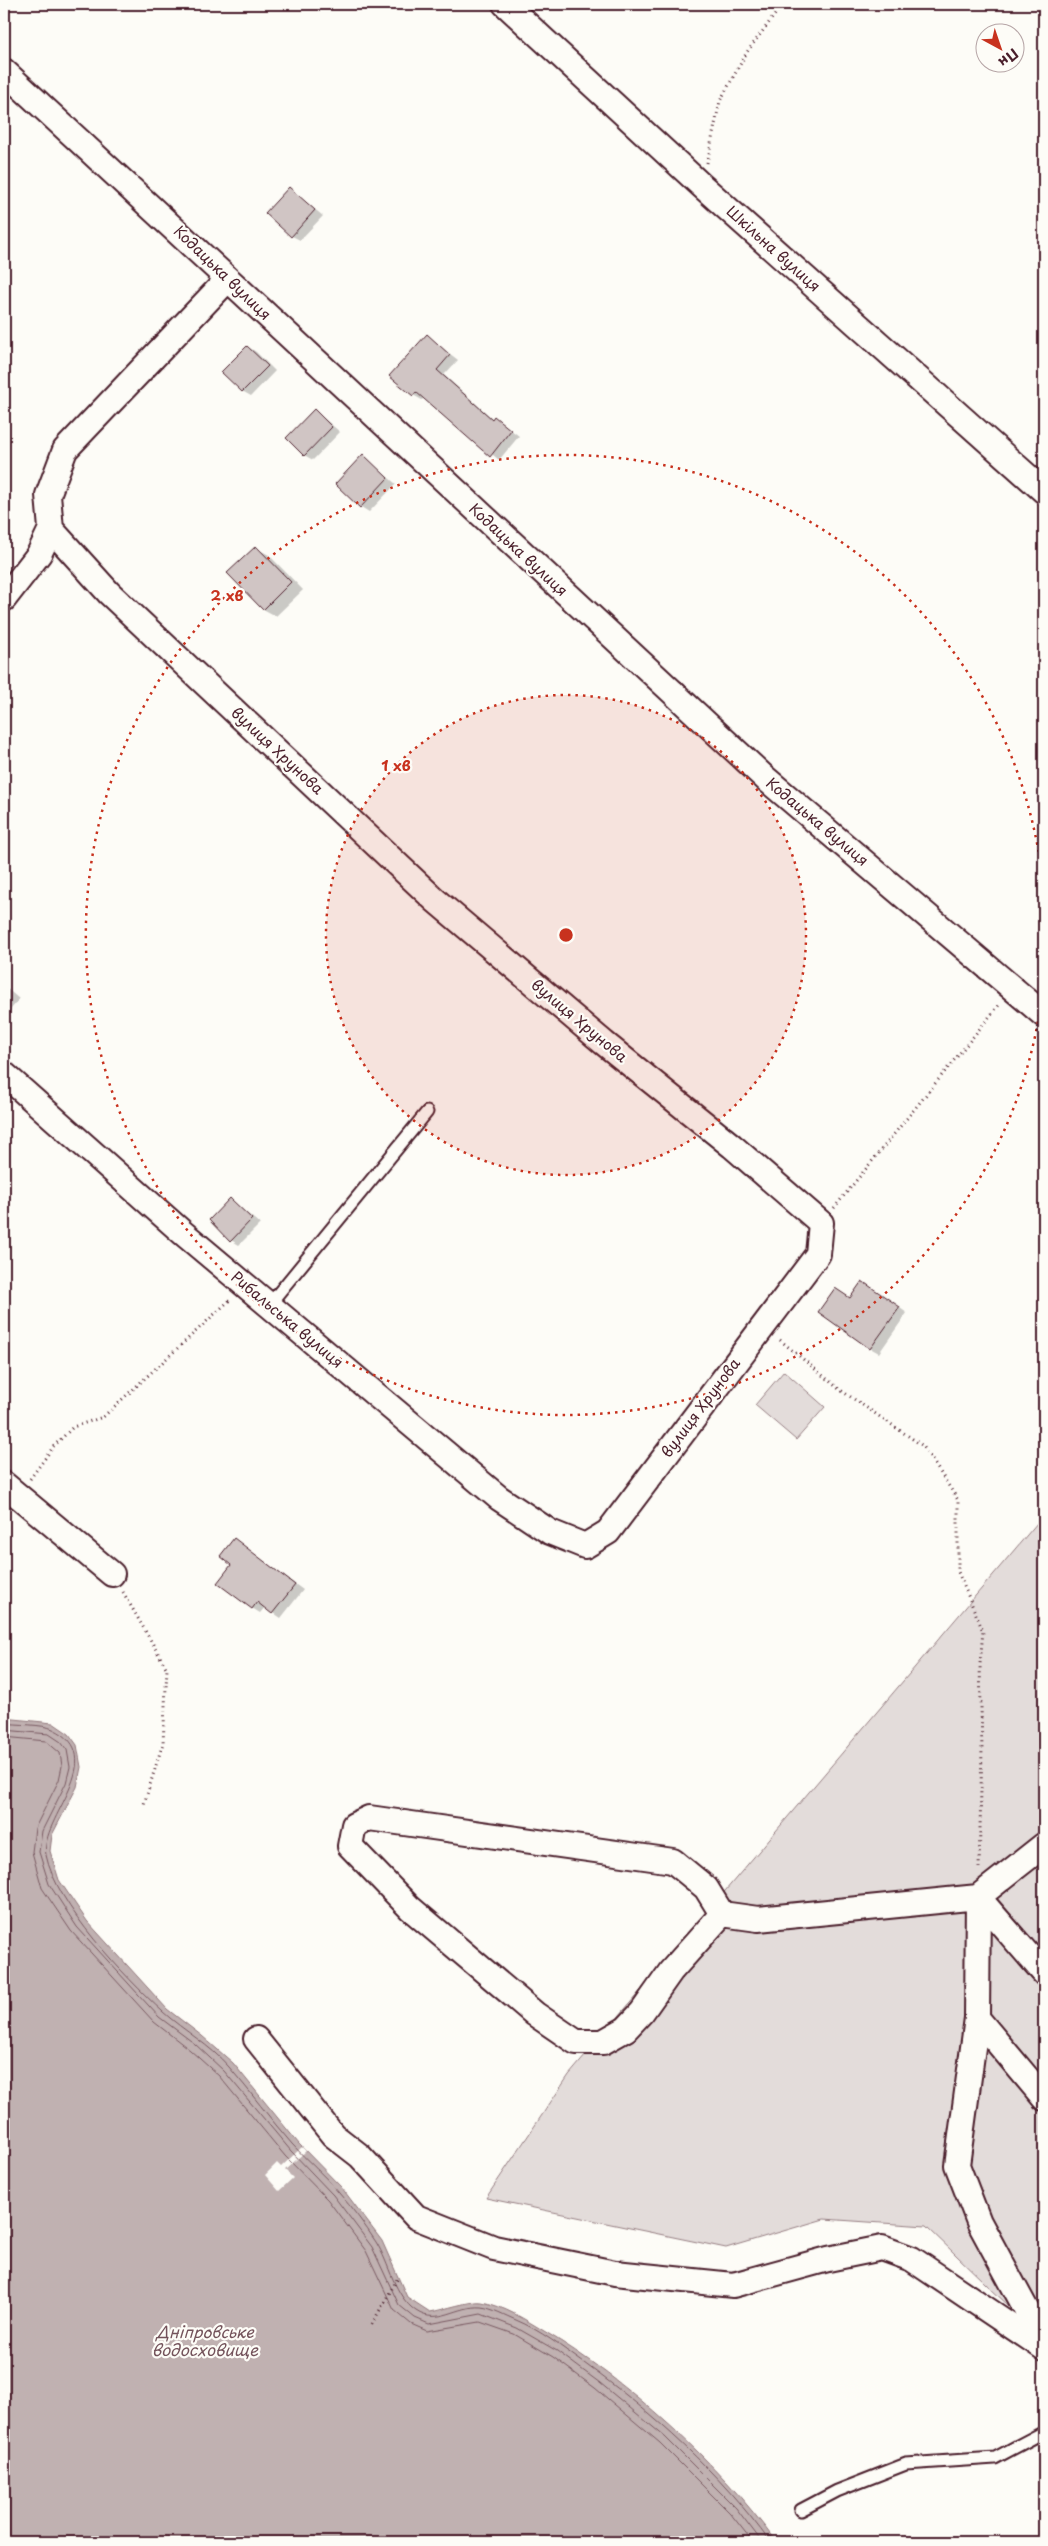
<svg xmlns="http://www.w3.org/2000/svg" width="1048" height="2546" font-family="'Playpen Sans',sans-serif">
	<rect width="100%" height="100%" fill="#fdfcf7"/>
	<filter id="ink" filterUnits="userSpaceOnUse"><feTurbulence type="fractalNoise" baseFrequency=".02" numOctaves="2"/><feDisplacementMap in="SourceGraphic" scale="10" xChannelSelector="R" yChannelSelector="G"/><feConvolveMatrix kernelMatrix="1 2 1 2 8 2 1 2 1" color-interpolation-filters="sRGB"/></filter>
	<g filter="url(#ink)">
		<!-- green -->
		<path fill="#e3dcda" stroke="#967e82" d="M784 1371 825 1407 796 1440 755 1405Z
			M1038 1522 1044 1530V2340L926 2226 824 2219 726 2248 486 2198 569 2075Z"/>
		<!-- water -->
		<path fill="#c0b1b1" stroke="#91777b" d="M4 1718 53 1723 69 1734 77 1745 81 1767 77 1787 52 1835 50 1851 59 1880 87 1921 167 2009 202 2036 233 2063 299 2144 342 2188 382 2241 407 2297 430 2312C443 2310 471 2300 482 2302 504 2306 526 2320 544 2331 627 2380 720 2464 776 2542H4Z"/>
		<!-- pier -->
		<path fill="#fdfcf7" d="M302 2147 306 2151 285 2170 293 2178 279 2191 265 2175 277 2163 281 2167Z"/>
		<!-- shadow -->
		<path fill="#0003" d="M289 188 323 216 300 240 292 236Z
			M427 336 458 360 444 375 493 419 502 423 519 436 499 460 424 397 422 400 413 395Z
			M248 347 256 352 275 371 251 396 242 391Z
			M314 410 340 432 313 460 304 455Z
			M363 456 396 484 369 512 361 507Z
			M256 548 269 555 303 590 276 616 263 609Z
			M4 986 19 999 4 1018Z
			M230 1199 260 1224 239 1245 231 1240Z
			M863 1282 907 1313 879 1353 870 1348Z
			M242 1545 303 1590 281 1618 265 1607 260 1613 252 1608 233 1564Z
			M1044 2470V2482L1038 2477Z"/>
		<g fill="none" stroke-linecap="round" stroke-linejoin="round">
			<!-- shore -->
			<path stroke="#795961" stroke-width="1" d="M4 1723C17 1725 42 1724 53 1729 113 1757 39 1819 46 1855 56 1905 125 1977 163 2012 184 2031 210 2045 229 2067 251 2092 270 2119 292 2144 307 2161 325 2175 339 2193 352 2208 365 2225 376 2242 390 2264 394 2296 416 2311 438 2326 458 2305 481 2307 492 2308 506 2316 516 2320 540 2330 563 2348 584 2363 653 2413 720 2473 770 2542
				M4 1730 49 1734 61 1742 67 1750 70 1767 66 1783 42 1831 39 1852 49 1884 77 1927 159 2017 195 2044 224 2071 291 2151 333 2195 372 2247 399 2305 415 2318 429 2324 481 2314 517 2328 557 2351 600 2383 665 2437 736 2508 762 2542
				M4 1737 46 1741 60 1753 62 1766 59 1780 35 1828 32 1852 42 1888 71 1931 154 2022 190 2050 219 2076 285 2156 328 2200 366 2251 394 2310 411 2324 427 2331 480 2322 514 2334 553 2357 595 2388 660 2443 730 2513 753 2542"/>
		</g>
		<!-- building -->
		<path fill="#d0c5c4" stroke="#4a1f2b" d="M289 187 315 210 291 237 265 213Z
			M427 334 450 355 437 370 492 419 494 416 511 430 490 457 416 392 413 396 389 376Z
			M247 346 268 366 242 392 221 372Z
			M314 409 332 427 304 456 286 438Z
			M363 454 388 478 360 508 335 484Z
			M256 546 291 582 263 610 227 573Z
			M230 1198 252 1219 230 1242 209 1220Z
			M862 1281 900 1307 870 1349 818 1312 835 1288 850 1298Z
			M234 1538 295 1585 272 1614 257 1602 252 1609 217 1583 231 1565 220 1556Z"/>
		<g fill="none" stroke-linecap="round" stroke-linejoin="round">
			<!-- service casing -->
			<g stroke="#4a1f2b" stroke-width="15">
				<path id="service" d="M268 1306 427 1112
					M801 2510 837 2491 906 2464 995 2458 1044 2432"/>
			</g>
			<!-- minor casing -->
			<g stroke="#4a1f2b" stroke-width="28">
				<path id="minor" d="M505 4 701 185 1044 491
					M4 71 765 778 1044 1015
					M51 529 48 495 65 450 227 280
					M4 599 39 554 51 529
					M4 1074 183 1233 499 1498 550 1532 585 1546 608 1532 818 1254 821 1223 732 1146 604 1043 435 900 109 593 51 529
					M4 1484 112 1574
					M978 1897 977 2018 957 2165 979 2222 1044 2342
					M978 1897 1044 1973
					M722 1914 671 1971 642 2012 626 2029 603 2042H576L535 2014 410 1908 350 1846 354 1825 369 1818 673 1861 706 1888 722 1914 758 1919 978 1897 1044 1845
					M977 2018 1044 2098
					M256 2039 333 2135 360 2156 416 2217 494 2248 615 2273 733 2285 828 2259 882 2248 912 2259 1044 2348"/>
			</g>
			<!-- path -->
			<path stroke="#4a1f2b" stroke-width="3" stroke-dasharray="1 4" stroke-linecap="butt" d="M707 163 720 101 747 52 783 4
				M834 1208 999 1005
				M780 1340 839 1389 923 1446 958 1500V1572L983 1631 980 1664 982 1749 979 1868
				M30 1479 54 1446 73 1427 103 1417 231 1299
				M123 1592 167 1669 163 1743 144 1804
				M372 2324 399 2276"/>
			<!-- service -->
			<use href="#service" stroke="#fdfcf7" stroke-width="11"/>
			<!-- minor -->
			<use href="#minor" stroke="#fdfcf7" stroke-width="24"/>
		</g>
	</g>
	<!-- distance rings -->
	<circle cx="566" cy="935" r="240" fill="#c8321e" fill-opacity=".12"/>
	<g fill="none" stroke="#c8321e" stroke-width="2.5" stroke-dasharray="2.5 5">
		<circle cx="566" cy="935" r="240"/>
		<path d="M1044 977A480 480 0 1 1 1044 893"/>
	</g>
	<g text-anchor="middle" stroke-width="4.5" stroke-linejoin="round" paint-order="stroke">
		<!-- street labels -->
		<g font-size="15" fill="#4a1f2b" stroke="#fdfcf7">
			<text transform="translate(773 249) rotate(42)" y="5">Шкільна вулиця</text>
			<text transform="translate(222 273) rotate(44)" y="5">Кодацька вулиця</text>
			<text transform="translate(518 550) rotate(43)" y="5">Кодацька вулиця</text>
			<text transform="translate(277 751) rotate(43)" y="5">вулиця Хрунова</text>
			<text transform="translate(817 822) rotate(40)" y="5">Кодацька вулиця</text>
			<text transform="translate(579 1021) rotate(40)" y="5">вулиця Хрунова</text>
			<text transform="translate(287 1320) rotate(40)" y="5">Рибальська вулиця</text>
			<text transform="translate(701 1408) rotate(-53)" y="5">вулиця Хрунова</text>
		</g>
		<!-- water labels -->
		<g font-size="16" font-style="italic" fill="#73525a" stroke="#fdfcf7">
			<text x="205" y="2338">Дніпровське<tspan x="205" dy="18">водосховище</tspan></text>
		</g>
	</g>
	<circle cx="566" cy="935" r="8" fill="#c8321e" stroke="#fdfcf7" stroke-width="2.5"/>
	<g font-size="15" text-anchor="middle" font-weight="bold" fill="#c8321e" stroke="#fdfcf7" stroke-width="4.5" stroke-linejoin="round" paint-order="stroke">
		<text x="227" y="601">2 хв</text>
		<text x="396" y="771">1 хв</text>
	</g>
	<!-- margin -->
	<rect width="1048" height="2546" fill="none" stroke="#fdfcf7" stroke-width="20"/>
	<rect x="10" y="10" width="1028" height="2526" fill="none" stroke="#4a1f2b" stroke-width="2" filter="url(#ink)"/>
	<!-- north arrow -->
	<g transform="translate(1000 48) rotate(140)"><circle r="24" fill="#fdfcf7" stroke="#b5a4a5"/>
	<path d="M0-4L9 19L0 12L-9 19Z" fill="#c8321e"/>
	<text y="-8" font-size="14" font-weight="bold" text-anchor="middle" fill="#4a1f2b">Пн</text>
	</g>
</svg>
